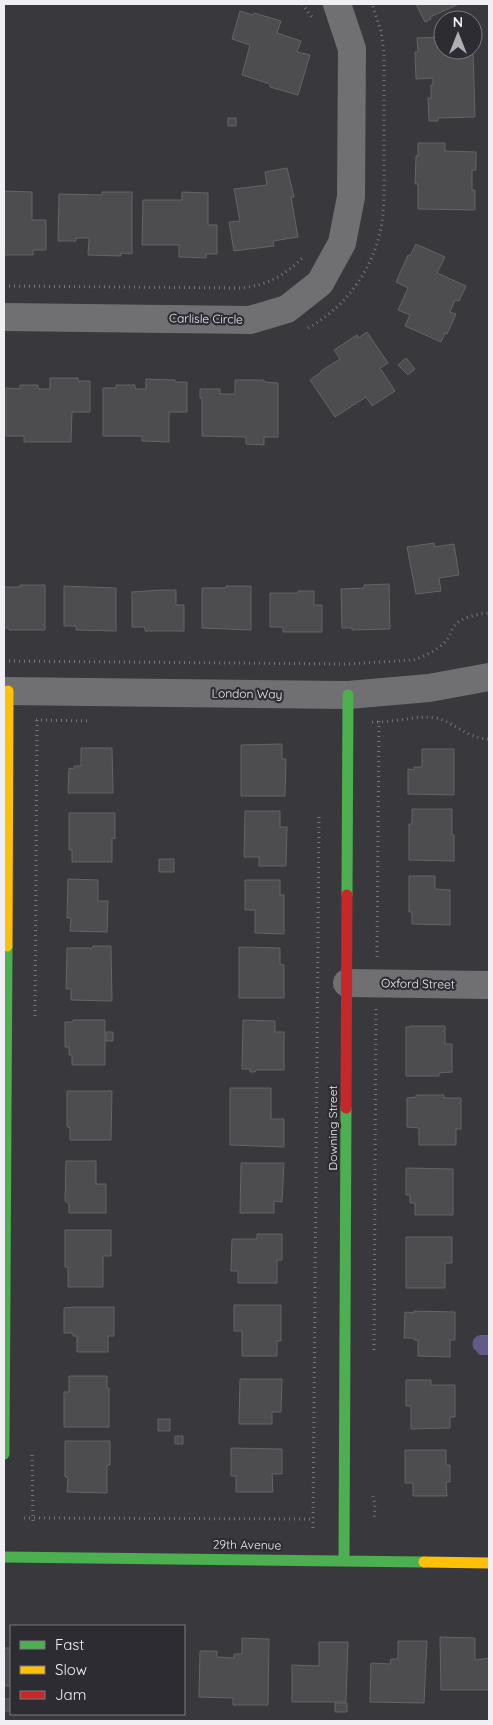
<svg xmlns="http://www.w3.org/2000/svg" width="493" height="1725" font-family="Quicksand,sans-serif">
	<rect width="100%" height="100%" fill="#39383c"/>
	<!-- water -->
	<path fill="#65598c" d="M480 1335H489V1355H480L473 1348C472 1341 473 1337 480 1335Z"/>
	<!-- building -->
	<path fill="#4d4d50" stroke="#646366" d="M416 4H459L430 17 431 19 425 22Z
		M240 11 253 15 254 13 281 21 277 33 301 41 297 52 310 55 298 95 270 87V84L242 75 250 45 232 39Z
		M443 37V50H473L475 117 438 118V121H429L428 98H431V85H433V78L416 79 415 52H418L417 38Z
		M228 118H236V126H228Z
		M418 143H445V151L476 152V170H472V190H475V210L418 209V184H415L416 156H418Z
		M287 168 294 197H291L298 237 273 241 274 246 234 251 229 222 240 221 234 189 267 185 265 172Z
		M4 191 32 192V220H46V250H33V255H4Z
		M102 192H132V254L121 253V256L88 255 89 238H76V241H58L59 194 102 195Z
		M182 192 208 193V225H217V254H206V258L179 257V245H142L143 200H182Z
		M416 244 445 257 437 273 466 286 459 301 455 300 450 312 456 314 447 334 445 333 441 342 405 326 410 315 398 310 408 288 396 282 408 255 410 256Z
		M367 332 388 363 380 368 395 391 372 406 366 397 335 417 310 380 321 372V371L340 359 334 350 357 335 358 338Z
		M406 358 415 369 408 375 398 365Z
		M50 378H78V381H90V412H72L71 442H24V436H6V388L20 389V385H38V389H50Z
		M146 379 175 380V382H187V412H169V442L142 441V436H103V388H116V385H135V389H146Z
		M235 380H264V382L278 383V437H264V445L246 444V437L202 436V398H200V389H220V394H235Z
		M434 543V547L454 544 459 575 439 578 441 591 416 594 407 547Z
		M389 584 390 629 352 630V628H342L341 589 364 588V585Z
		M20 585H45V630H9V628H4V587H20Z
		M64 586 116 588V631L76 630V626H64Z
		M226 586H251V630L202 628V588H226Z
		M161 590H176V605H184V631H145V627H132V592Z
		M298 591H314V605H322V632H283V627H270V593H298Z
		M282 744V759H286L285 796H241V745Z
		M81 748H112L113 793H68L69 768 74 769V766H81Z
		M422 749H454V795L408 794V769L414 770V767H422Z
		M412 809H452V835H454V861L409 860V824H412Z
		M245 811H280V827H287L286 866H259V857H244Z
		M69 813H115V839L112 838V862H72V850H69Z
		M159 859H174V872H159Z
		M409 876H435V889L450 890V925L412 924V912H409Z
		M68 879 98 880V901H108L107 932 70 931 71 918H67Z
		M245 880H280V895H284V934L255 933V910H245Z
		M93 946H111L112 1001 71 1000V989H66L67 948H93Z
		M239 947 280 948V964L284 965V998H239Z
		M73 1020H105V1065H72V1055H69V1047H65V1022H73Z
		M243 1020 275 1021V1032H284V1070H256L255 1072H250V1069H242Z
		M410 1026H445V1044H452V1072L439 1073V1076H406V1027H410Z
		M106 1032H113V1041H106Z
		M230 1088H271V1119H284V1147L230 1145Z
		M67 1091H112L111 1140H70V1127H67Z
		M416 1095H444V1098H461V1129H456V1145H419V1128L407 1127V1098L416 1097Z
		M66 1161H96V1184H106V1213H69V1204L65 1201Z
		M241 1163H284L282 1202 274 1201V1213H240Z
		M406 1168 453 1169V1215H415V1203H410V1195H406Z
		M65 1230H111V1256H103V1287H68V1267H65Z
		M257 1234H282V1260H277V1283H238V1271H231L232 1239H257Z
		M406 1237H452V1263H445V1288H406Z
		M234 1305H281V1341H277V1356H242V1331H234Z
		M74 1307H114V1336H108V1352H77V1336H73V1333H64V1308Z
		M414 1311 455 1312V1340H450V1357L418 1356V1340H414V1338H404L405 1312 414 1313Z
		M69 1376H107V1388H109V1427H64V1392H69Z
		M240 1379H282L281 1412H272V1424H239Z
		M406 1380H431V1385H455V1417H450V1428L411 1429V1406H406Z
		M158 1419H170V1431H158Z
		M175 1436H183V1444H175Z
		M65 1441H110V1465H107V1493L67 1492 68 1477H65Z
		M231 1448 282 1449V1474H272L273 1492H236V1476H231Z
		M405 1450H446V1465H450V1482H446L447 1496H413V1483H405Z
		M440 1637 475 1638V1660L489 1658V1690H441Z
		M242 1638 269 1639 268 1705H233V1698L199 1697 200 1651H217V1657L234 1658V1654H242Z
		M398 1641H427L424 1703 370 1702 371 1663 390 1664 391 1659H398Z
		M319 1642H348L346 1702H292V1665L319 1666Z
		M4 1648H11V1686H4Z
		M4 1699H11V1711H4Z
		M335 1703H347V1712H335Z"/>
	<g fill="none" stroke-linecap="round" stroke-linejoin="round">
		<!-- path -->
		<path stroke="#767578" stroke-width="3" stroke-dasharray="1 4" stroke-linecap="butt" d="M302 4 312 17
			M4 286 243 288C266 285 285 276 302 258
			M308 328C348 306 375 266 382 222 385 199 384 176 384 153 384 120 384 87 384 53L381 31 372 4
			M4 661 347 664 413 660C424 657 437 650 445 642 449 638 450 633 453 628 460 617 477 614 489 613
			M36 720 90 721
			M372 722C393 723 414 715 435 718 454 721 465 738 489 739
			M377 957 379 718
			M35 1016 37 717
			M374 1350 376 1008
			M32 1455 33 1525
			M373 1496 375 1504 374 1520
			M24 1518 314 1519
			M313 1528 319 816"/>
		<!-- street -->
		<path stroke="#706f72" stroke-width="28" d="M4 317 250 320 287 309 320 283 342 243 351 197 352 49 337 4
			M4 691 348 695 429 688 489 677
			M347 983 489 985"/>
		<!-- fast -->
		<path stroke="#4caf50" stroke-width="11" d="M347 895 348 695
			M4 1454 7 946
			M4 1557 424 1562
			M344 1560 346 1108"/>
		<!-- slow -->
		<path stroke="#ffc107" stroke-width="11" d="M7 946 8 691
			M424 1562 489 1563"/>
		<!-- jam -->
		<path stroke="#c62828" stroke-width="11" d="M346 1108 347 895"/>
	</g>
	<g text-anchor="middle" stroke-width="4.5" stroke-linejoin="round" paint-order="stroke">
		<!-- street labels -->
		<g font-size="12" fill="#f0eff4" stroke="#2e2c33">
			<text transform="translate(206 319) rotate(1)" y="4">Carlisle Circle</text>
			<text transform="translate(247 694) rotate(1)" y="4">London Way</text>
			<text transform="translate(418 984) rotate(1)" y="4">Oxford Street</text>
			<text transform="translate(333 1128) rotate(-90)" y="4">Downing Street</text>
			<text transform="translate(247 1545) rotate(1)" y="4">29th Avenue</text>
		</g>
	</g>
	<!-- border -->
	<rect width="493" height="1725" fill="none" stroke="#f0eff4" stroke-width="10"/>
	<!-- legend -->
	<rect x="10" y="1625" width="175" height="90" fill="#2e2c33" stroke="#7c7a80"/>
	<rect x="20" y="1641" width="25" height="8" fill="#4caf50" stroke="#7c7a80"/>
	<text x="55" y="1650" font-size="15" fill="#f0eff4">Fast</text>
	<rect x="20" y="1666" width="25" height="8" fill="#ffc107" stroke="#7c7a80"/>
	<text x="55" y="1675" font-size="15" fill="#f0eff4">Slow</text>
	<rect x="20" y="1691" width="25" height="8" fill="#c62828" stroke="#7c7a80"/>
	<text x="55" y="1700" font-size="15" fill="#f0eff4">Jam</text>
	<!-- north arrow -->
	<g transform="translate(458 35)"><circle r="24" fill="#2e2c33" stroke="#7c7a80"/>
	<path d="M0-4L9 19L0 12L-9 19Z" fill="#b0afb4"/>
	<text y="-8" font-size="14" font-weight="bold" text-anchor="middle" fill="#f0eff4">N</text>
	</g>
</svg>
